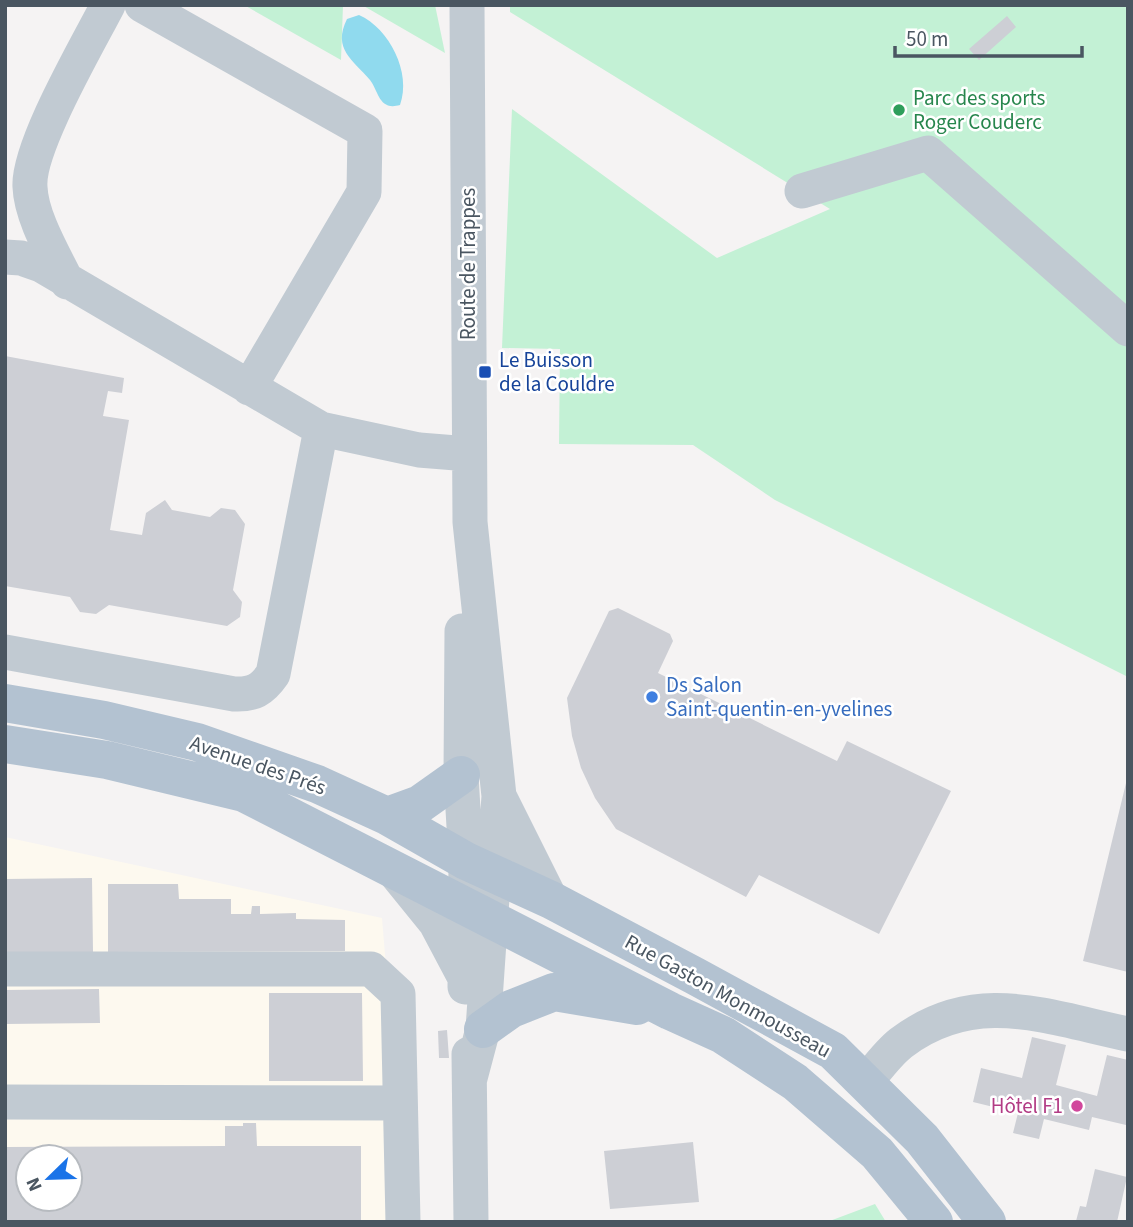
<svg xmlns="http://www.w3.org/2000/svg" width="1133" height="1227" font-family="'Source Sans 3',sans-serif">
	<rect width="100%" height="100%" fill="#f5f3f3"/>
	<!-- commercial -->
	<path fill="#fdf9ef" fill-rule="evenodd" d="M5 837 382 918 407 1222H5ZM28 1157H70V1199H28Z"/>
	<!-- green -->
	<path fill="#c3f1d5" d="M244 5H343L341 60Z
		M362 5H435L445 53Z
		M510 5H1128V677L775 500 693 445 559 444 560 349 502 348 512 109 717 258 830 209 510 12Z
		M875 1204 886 1222H827Z"/>
	<!-- water -->
	<path fill="#90daee" d="M359 15C389 28 412 73 400 105 379 111 379 92 370 80 353 60 332 49 347 19Z"/>
	<!-- building -->
	<path fill="#cdcfd5" fill-rule="evenodd" d="M1007 16 1016 27 979 60 969 49Z
		M5 356 124 378 122 393 108 391 103 416 129 420 110 530 142 535 146 513 165 500 172 510 210 517 221 508 235 510 245 524 233 590 242 602 240 617 227 626 109 605 96 614 80 612 70 597 5 586Z
		M618 608 670 634 673 641 658 673 837 761 847 741 951 791 879 934 759 875 746 897 616 829 595 798 581 768 572 736 567 698 609 611Z
		M1127 779H1128V972L1083 961Z
		M92 878 93 952 5 954V879Z
		M108 884H178L179 899H231V914H251L252 906H260V914L296 913V919L345 920V951L108 952Z
		M99 989 100 1023 5 1024V990Z
		M269 993H362L363 1081H269Z
		M447 1030 449 1058H439L438 1031Z
		M1032 1037 1066 1045 1056 1085 1097 1096 1107 1055 1128 1060 1126 1125 1092 1117 1089 1130 1044 1119 1039 1139 1013 1133 1018 1113 973 1102 981 1068 1022 1078Z
		M243 1123H256L257 1146H361V1222H5V1147L225 1146V1126H243ZM28 1157H70V1199H28Z
		M693 1142 699 1202 610 1209 604 1151Z
		M1095 1169 1127 1177 1117 1222 1076 1221 1080 1206 1086 1207Z"/>
	<g fill="none" stroke-linecap="round" stroke-linejoin="round">
		<!-- minor -->
		<path stroke="#c1cad2" stroke-width="35" d="M142 5 365 131 364 192 249 388
			M467 5 470 522 499 796 483 1029 470 1078
			M802 191 928 153 1128 329
			M5 257 21 258 41 265 321 429 419 450 469 454
			M67 282C54 255 31 217 30 187 27 148 88 44 108 5
			M462 631 461 775 466 861 465 987
			M5 652 234 694C253 695 262 690 273 674L321 429
			M499 796 551 900
			M393 870 436 923 463 974
			M5 969H371L398 994 403 1222
			M469 1054 471 1222
			M865 1083C876 1070 887 1054 901 1043 975 987 1046 1017 1128 1034
			M5 1102 400 1103"/>
		<!-- major -->
		<path stroke="#b3c2d1" stroke-width="38" d="M5 703 104 720 197 742 317 784 387 816 466 861 551 900 695 976 833 1051 922 1139 987 1222
			M5 744 107 760 244 793 670 1011 723 1035 795 1082 877 1153 934 1222
			M387 816 420 804 461 775
			M483 1029 511 1009 554 992 637 1006"/>
	</g>
	<!-- markers -->
	<circle fill="#2e9e5b" stroke="#fff" stroke-width="2.5" cx="899" cy="110" r="7"/>
	<rect fill="#1a4fb4" stroke="#fff" stroke-width="2.5" x="478" y="365" width="14" height="14" rx="3.5"/>
	<circle fill="#3f7fe0" stroke="#fff" stroke-width="2.5" cx="652" cy="697" r="7"/>
	<circle fill="#d1479c" stroke="#fff" stroke-width="2.5" cx="1077" cy="1106" r="7"/>
	<g text-anchor="middle" stroke-width="5" stroke-linejoin="round" paint-order="stroke">
		<!-- leisure labels -->
		<g font-size="21" fill="#27864d" stroke="#fff" text-anchor="start">
			<text x="913" y="105">Parc des sports<tspan x="913" dy="24">Roger Couderc</tspan></text>
		</g>
		<!-- street labels -->
		<g font-size="21" fill="#4a5661" stroke="#fff">
			<text transform="translate(468 264) rotate(-90)" y="7">Route de Trappes</text>
			<text transform="translate(258 765) rotate(19)" y="7">Avenue des Prés</text>
			<text transform="translate(728 996) rotate(29)" y="7">Rue Gaston Monmousseau</text>
		</g>
		<!-- transit labels -->
		<g font-size="21" fill="#164399" stroke="#fff" text-anchor="start">
			<text x="499" y="367">Le Buisson<tspan x="499" dy="24">de la Couldre</tspan></text>
		</g>
		<!-- shop labels -->
		<g font-size="21" fill="#366cbe" stroke="#fff" text-anchor="start">
			<text x="666" y="692">Ds Salon<tspan x="666" dy="24">Saint-quentin-en-yvelines</tspan></text>
		</g>
		<!-- hotel labels -->
		<g font-size="21" fill="#b23c85" stroke="#fff" text-anchor="end">
			<text x="1063" y="1113">Hôtel F1</text>
		</g>
	</g>
	<!-- border -->
	<rect width="1133" height="1227" fill="none" stroke="#4a5661" stroke-width="14"/>
	<!-- north arrow -->
	<g transform="translate(49 1178) rotate(247)"><circle r="33" fill="#ffffff" stroke="#b7bbc0" stroke-width="2"/>
	<path d="M0-5L12 26L0 18L-12 26Z" fill="#1a73e8"/>
	<text y="-10" font-size="19" font-weight="bold" text-anchor="middle" fill="#4a5661">N</text>
	</g>
	<!-- scale -->
	<path d="M895 46v10h187v-10" fill="none" stroke="#4a5661" stroke-width="3.5"/>
	<text x="906" y="46" font-size="21" fill="#4a5661" stroke="#ffffff" stroke-width="5" paint-order="stroke">50 m</text>
</svg>
